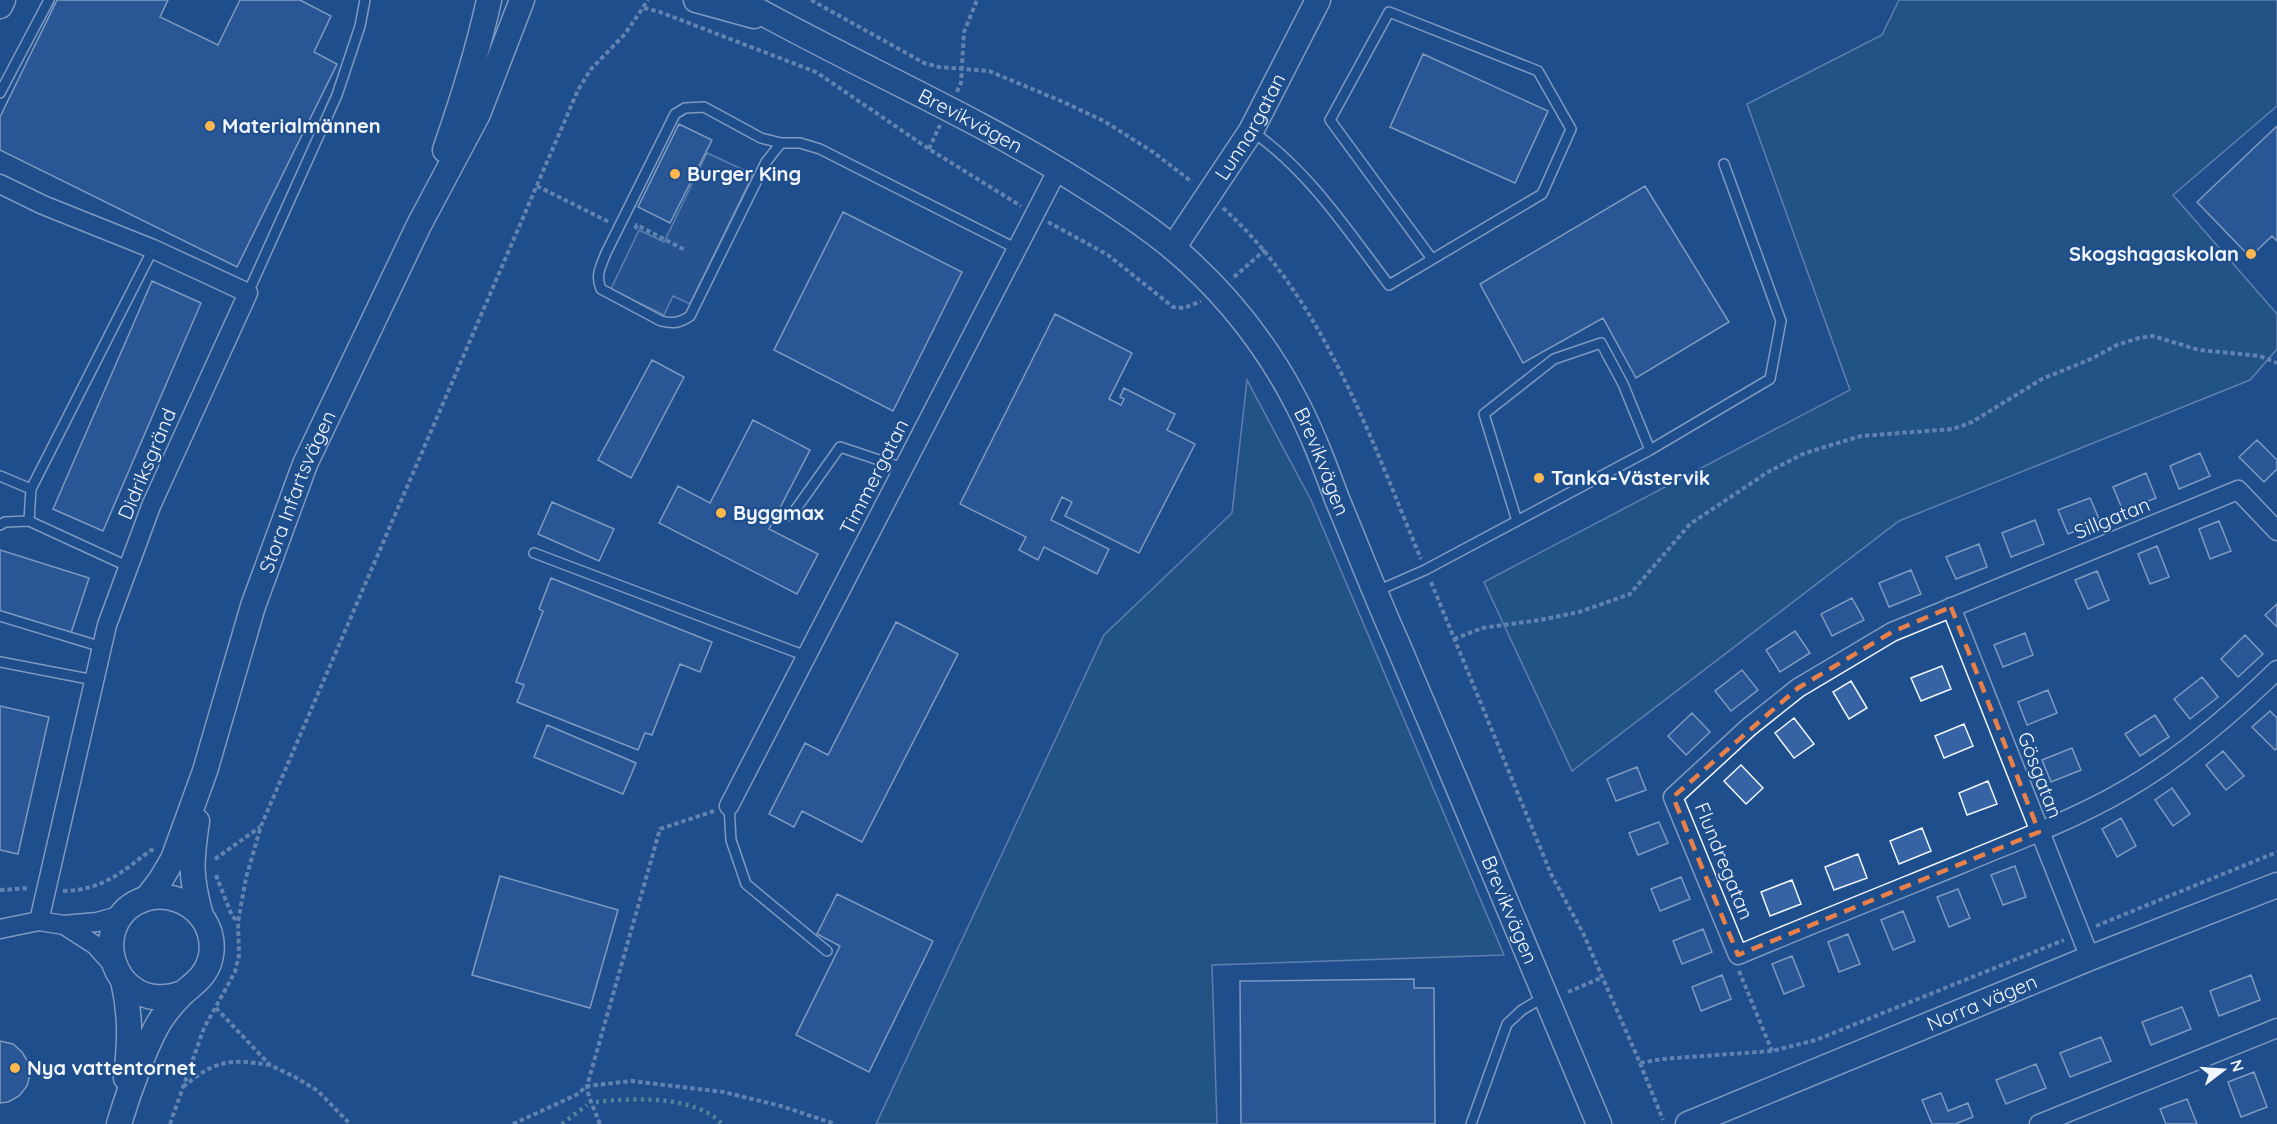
<svg xmlns="http://www.w3.org/2000/svg" width="2277" height="1124" font-family="Quicksand,sans-serif">
	<rect width="100%" height="100%" fill="#1f4e8c"/>
	<!-- green -->
	<path fill="#245a82" stroke="#a8bbd7" stroke-width="1.5" d="M1899 0H2277V106L2173 195 2277 314V349L2250 380 1899 521 1572 771 1484 582 1850 390 1747 104 1882 35Z
		M1247 380 1311 500 1504 955 1212 965 1217 1124H876L1104 635 1232 513Z"/>
	<!-- parking -->
	<path fill="#305b95" stroke="#a8bbd7" stroke-width="1.5" d="M707 153 753 174 690 304 673 296 664 315 611 289 639 230 664 242Z"/>
	<!-- building -->
	<path fill="#3563a3" stroke="#f2f6ff" stroke-width="1.5" d="M57 0H168L160 17 218 45 240 0H300L331 16 314 52 337 64 237 267 0 150V117Z
		M1423 54 1548 111 1515 183 1390 127Z
		M679 124 712 140 670 223 638 207Z
		M2277 126V241L2272 236 2250 257 2197 202Z
		M1645 186 1729 322 1636 378 1603 318 1523 363 1480 284Z
		M843 212 962 272 893 411 774 350Z
		M152 281 201 303 103 531 53 509Z
		M1055 314 1132 353 1109 399 1121 405 1124 399 1120 397 1124 388 1175 414 1167 430 1195 444 1139 553 1065 516 1072 502 1062 497 1051 520 1109 549 1097 574 1044 547 1038 560 1019 550 1026 537 960 504Z
		M652 360 684 377 631 478 598 460Z
		M753 420 810 450 769 529 818 554 797 594 659 523 678 486 710 503Z
		M2257 440 2277 460V469L2264 482 2239 457Z
		M2200 453 2210 476 2179 489 2170 466Z
		M2146 473 2156 498 2123 511 2113 487Z
		M2090 498 2100 521 2068 534 2058 510Z
		M552 502 614 529 599 561 538 534Z
		M2035 520 2044 544 2011 557 2002 533Z
		M2219 521 2231 551 2210 559 2199 529Z
		M1979 544 1987 567 1956 579 1946 557Z
		M2157 546 2169 577 2150 584 2138 554Z
		M0 550 89 578 71 633 0 611Z
		M1911 570 1921 594 1889 607 1879 583Z
		M2097 571 2109 600 2088 609 2075 580Z
		M551 578 712 642 700 672 680 664 652 735 645 733 638 750 517 702 524 685 516 682 543 611 539 609Z
		M1852 598 1864 620 1832 636 1821 614Z
		M2277 604V627L2265 615Z
		M896 622 958 654 862 842 802 811 794 827 769 814 805 743 828 755Z
		M1795 631 1810 653 1780 672 1766 650Z
		M2025 633 2033 655 2003 667 1994 645Z
		M2245 635 2263 654 2238 677 2221 659Z
		M1942 666 1951 689 1921 701 1911 678Z
		M1742 670 1758 690 1731 711 1715 691Z
		M2202 677 2218 697 2190 719 2174 699Z
		M1851 681 1867 708 1849 719 1833 692Z
		M2048 690 2057 713 2027 725 2018 702Z
		M0 706 49 717 18 854 0 850Z
		M2270 711 2277 718V748L2275 750 2252 727Z
		M1692 713 1710 732 1686 755 1668 736Z
		M2155 715 2169 737 2140 756 2125 734Z
		M1794 718 1814 744 1794 758 1775 733Z
		M1964 724 1973 746 1944 758 1935 736Z
		M547 725 636 763 623 794 534 757Z
		M2072 748 2081 770 2051 782 2042 760Z
		M2223 751 2244 776 2226 790 2206 765Z
		M1741 765 1763 788 1746 804 1724 781Z
		M1637 767 1646 790 1616 801 1607 779Z
		M1988 781 1997 804 1967 815 1959 793Z
		M2172 788 2190 814 2173 826 2155 800Z
		M2121 818 2136 846 2117 857 2102 829Z
		M1659 822 1668 843 1638 855 1629 833Z
		M1922 828 1931 851 1899 864 1890 841Z
		M1858 854 1867 878 1834 890 1825 867Z
		M2015 866 2026 897 2003 905 1991 875Z
		M500 876 618 910 590 1008 472 975Z
		M1681 877 1690 899 1660 911 1651 889Z
		M1792 880 1801 904 1770 916 1761 892Z
		M1958 889 1970 918 1949 927 1937 897Z
		M837 894 933 941 869 1072 796 1035 840 946 817 934Z
		M1903 911 1915 941 1893 950 1881 920Z
		M1703 929 1712 952 1682 964 1673 941Z
		M1848 934 1860 964 1839 972 1828 942Z
		M1792 956 1804 986 1784 994 1772 964Z
		M1722 975 1731 999 1701 1011 1692 987Z
		M2251 975 2260 1000 2219 1016 2210 991Z
		M1414 979V988H1434L1435 1124H1241L1240 981Z
		M2182 1007 2191 1029 2151 1045 2142 1022Z
		M2101 1037 2111 1061 2070 1077 2060 1053Z
		M0 1041 13 1044 22 1052 28 1062 30 1074 27 1086 19 1096 8 1102 0 1103Z
		M2036 1064 2046 1088 2006 1104 1996 1080Z
		M2254 1072 2267 1107 2241 1117 2228 1082Z
		M1941 1093 1948 1111 1968 1103 1973 1117 1955 1124H1932L1922 1100Z
		M2187 1099 2197 1124H2166L2160 1109Z"/>
	<g fill="none" stroke-linecap="round" stroke-linejoin="round">
		<!-- lane casing -->
		<g stroke="#f2f6ff" stroke-width="12">
			<path id="lane" d="M0 93 49 0
				M1253 132C1309 171 1348 231 1389 285L1542 194 1571 129 1538 71 1389 12 1330 120 1432 259
				M781 143 761 138 704 107 685 108 675 114 606 253C601 266 595 275 601 289L661 321C673 324 680 323 690 316L766 162 781 143H800L820 149 1017 249
				M248 293 337 95 360 26 365 0
				M0 476 31 489 29 521 129 567
				M31 489 153 249
				M791 516 840 447 903 468
				M1517 521 1484 414 1554 359 1601 343 1623 384 1650 450
				M0 525 5 522 29 521
				M534 553 806 656
				M1377 591 1425 570 1650 450 1770 379 1781 321 1724 164
				M0 616 102 647
				M0 662 94 680
				M729 806 731 840 746 884 827 951
				M1471 1124 1507 1024 1522 1010 1544 997"/>
		</g>
		<!-- street casing -->
		<g stroke="#f2f6ff" stroke-width="21">
			<path id="street" d="M0 184 43 205 153 249 248 293 151 506 107 625 39 921
				M2277 531 2238 490 1892 632 1798 688 1749 727 1673 797 1738 955C1812 924 1887 894 1961 864 2023 838 2087 815 2143 779 2192 748 2235 711 2277 670
				M1951 607 2090 958
				M729 806 1058 169
				M64 925 95 945 114 966
				M0 929 39 921 64 925 97 922 122 915
				M2039 1124 2277 1028"/>
		</g>
		<!-- secondary casing -->
		<g stroke="#f2f6ff" stroke-width="27">
			<g id="secondary">
				<path d="M696 0 754 16"/>
				<path id="s1" d="M739 0C852 64 971 114 1080 183 1112 203 1143 223 1172 247 1221 288 1263 340 1293 396 1311 429 1324 464 1337 499 1357 547 1376 596 1397 643 1465 803 1532 963 1599 1124"/>
				<path d="M0 6 3 0"/>
				<path d="M445 150C462 101 478 51 489 0"/>
				<path id="s2" d="M1173 248 1251 131 1318 0"/>
				<path d="M197 821C191 862 190 876 201 916"/>
				<path id="s3" d="M147 898 160 881 173 859 205 771 253 606 305 464 419 225 478 114 522 0"/>
				<path d="M123 980C131 1015 130 1043 126 1078"/>
				<path d="M119 1124C127 1097 148 1036 164 1015 169 1008 176 1000 182 994 194 983 205 977 210 960 215 942 209 922 195 910 184 900 168 895 153 897 82 910 108 1020 183 993"/>
				<path id="s4" d="M1688 1124 2090 958 2277 885"/>
			</g>
		</g>
		<!-- path -->
		<path stroke="#b3c4dc" stroke-width="4" stroke-dasharray="4.5 3" stroke-linecap="butt" d="M811 0 924 63 939 67 989 71 1061 101 1104 121 1153 152 1192 182
			M644 8 660 12 816 72 929 149 1021 206
			M957 92 961 83 964 32 977 0
			M929 149 940 125
			M537 186 609 222
			M1223 208C1323 298 1370 437 1421 559
			M1048 222 1108 255 1173 307 1184 308 1201 301
			M635 229 637 225 685 250
			M1234 277 1265 250
			M1431 582 1551 874 1583 933 1640 1063 1662 1059 1772 1051 1816 1040 2064 940
			M1454 639 1482 628 1540 620 1579 612 1630 594 1690 524 1768 472 1805 453 1861 436 1953 429 1972 422 2042 379 2091 359 2117 345 2139 338 2153 336 2199 350 2260 356 2277 363
			M215 859 260 827
			M216 875 232 916 238 922
			M0 890 29 888
			M63 891C103 890 122 872 151 850L155 851
			M2096 926 2277 852
			M1739 971 1772 1051
			M1568 992 1603 977
			M216 1008 270 1065 295 1077 318 1091 350 1124
			M1640 1063 1663 1120
			M183 1087C214 1061 229 1058 269 1065
			M170 1124 204 1028 235 972 239 955 238 922 246 878 261 826 578 90 591 69 625 34 648 0
			M513 1124 576 1095 587 1086 632 1081 723 1092 781 1106 835 1124
			M600 1124 589 1097 587 1086 660 829 714 811"/>
		<!-- lane -->
		<use href="#lane" stroke="#1f4e8c" stroke-width="9"/>
		<!-- street -->
		<use href="#street" stroke="#1f4e8c" stroke-width="18"/>
		<!-- secondary -->
		<use href="#secondary" stroke="#1f4e8c" stroke-width="24"/>
		<!-- hedge -->
		<path stroke="#97c8a6" stroke-width="4.5" stroke-dasharray="3 4.5" stroke-linecap="butt" d="M596 1102C632 1098 696 1095 722 1124
			M562 1124 587 1105"/>
	</g>
	<!-- marked area -->
	<path d="M0 0H2277V1124H0ZM1951 607 2039 832 1738 955 1673 797 1798 688 1892 632Z" fill="#1f4e8c" fill-opacity=".55" fill-rule="evenodd"/>
	<path fill="none" stroke="#ea8049" stroke-width="4.5" stroke-dasharray="12 8" stroke-linejoin="round" d="M1951 607 2039 832 1738 955 1673 797 1798 688 1892 632Z"/>
	<!-- markers -->
	<g fill="#ffb74d" stroke="#1f4e8c" stroke-width="2">
		<circle cx="210" cy="126" r="6"/>
		<circle cx="675" cy="174" r="6"/>
		<circle cx="2251" cy="254" r="6"/>
		<circle cx="1539" cy="478" r="6"/>
		<circle cx="721" cy="513" r="6"/>
		<circle cx="15" cy="1068" r="6"/>
	</g>
	<g text-anchor="middle" stroke-width="4.5" stroke-linejoin="round" paint-order="stroke">
		<!-- street labels -->
		<g font-size="20" fill="#f2f6ff" stroke="#1f4e8c">
			<text dy="7" stroke="none"><textPath href="#s1" startOffset="261">Brevikvägen</textPath></text>
			<text dy="7" stroke="none"><textPath href="#s2" startOffset="144">Lunnargatan</textPath></text>
			<text dy="7" stroke="none"><textPath href="#s1" startOffset="764">Brevikvägen</textPath></text>
			<text transform="translate(147 464) rotate(-67)" y="7">Didriksgränd</text>
			<text transform="translate(874 477) rotate(-63)" y="7">Timmergatan</text>
			<text dy="7" stroke="none"><textPath href="#s3" startOffset="435">Stora Infartsvägen</textPath></text>
			<text transform="translate(2112 518) rotate(-22)" y="7">Sillgatan</text>
			<text transform="translate(2040 775) rotate(69)" y="7">Gösgatan</text>
			<text transform="translate(1724 861) rotate(68)" y="7">Flundregatan</text>
			<text dy="7" stroke="none"><textPath href="#s1" startOffset="1250">Brevikvägen</textPath></text>
			<text dy="7" stroke="none"><textPath href="#s4" startOffset="318">Norra vägen</textPath></text>
		</g>
		<!-- poi labels -->
		<g font-size="20" font-weight="bold" fill="#f2f6ff" stroke="#1f4e8c" text-anchor="start">
			<text x="222" y="133">Materialmännen</text>
			<text x="687" y="181">Burger King</text>
			<text x="2239" y="261" text-anchor="end">Skogshagaskolan</text>
			<text x="1551" y="485">Tanka-Västervik</text>
			<text x="733" y="520">Byggmax</text>
			<text x="27" y="1075">Nya vattentornet</text>
		</g>
	</g>
	<!-- north arrow -->
	<g transform="translate(2223 1070) rotate(73)" stroke="#1f4e8c" stroke-width="4.5" paint-order="stroke">
	<path d="M0-4.5L10 22L0 15L-10 22Z" fill="#f2f6ff"/>
	<text y="-9" font-size="16" font-weight="bold" text-anchor="middle" fill="#f2f6ff">N</text>
	</g>
</svg>
